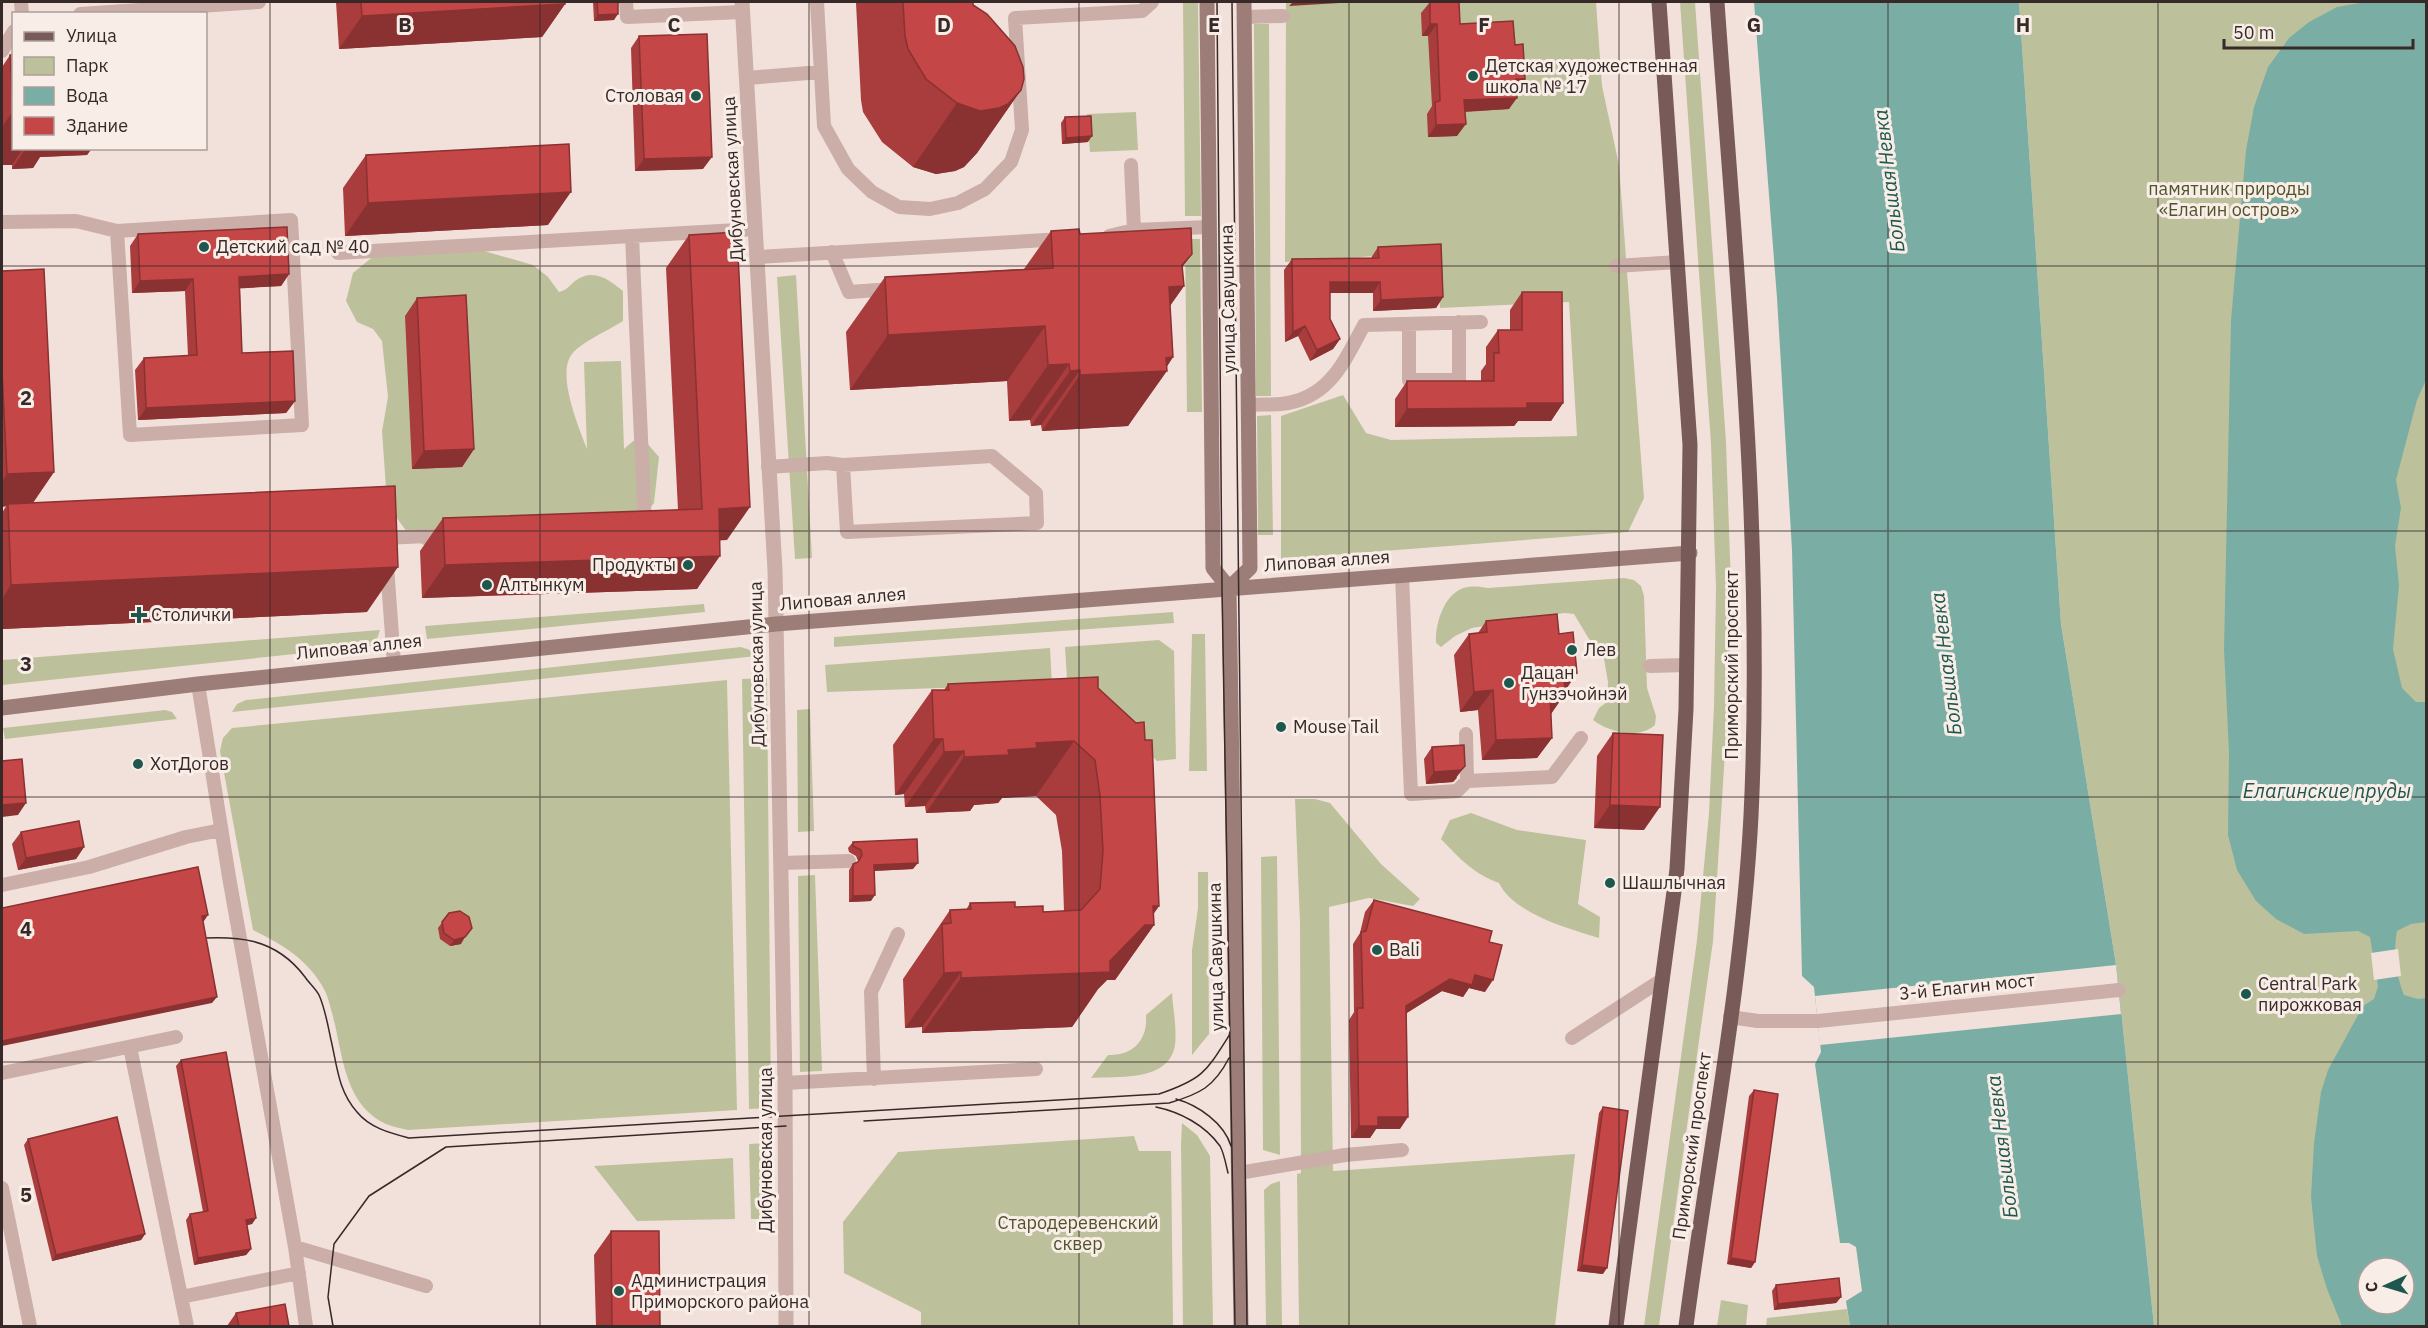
<svg xmlns="http://www.w3.org/2000/svg" width="2428" height="1328" font-family="'IBM Plex Sans',sans-serif">
	<rect width="100%" height="100%" fill="#f2e1db"/>
	<!-- green -->
	<path fill="#bdc19b" fill-rule="evenodd" d="M1183 2H1198L1201 216H1185Z
		M1286 2H1596L1602 86 1619 165 1644 498 1628 532 1281 559V416L1343 395 1366 433 1391 440 1577 436 1569 302 1440 308 1436 252 1285 262Z
		M1680 2H1695L1726 442 1731 587 1728 705 1713 941 1659 1326H1644L1697 940 1709 813 1714 706 1716 588 1711 444Z
		M2019 2H2426V1326H2154L2117 971 2061 624ZM2368 1268H2404V1304H2368Z
		M1254 24H1269L1271 396H1256Z
		M1136 112 1138 150 1090 152 1087 114Z
		M1185 239H1200L1202 412H1187Z
		M380 251H484L533 265 548 277 559 292C567 290 568 287 575 281 593 267 610 280 623 291V321C609 330 580 343 572 354 556 374 579 428 587 449L584 362 621 361 624 449 633 441 646 442 659 457 654 503 641 519 432 550C405 535 399 522 384 496L386 488 382 431 388 397 382 341 373 329 357 322 346 301 353 273Z
		M796 275 812 558 795 559 777 277Z
		M1271 415 1273 535H1258L1257 416Z
		M1624 578 1634 580 1641 586 1644 596 1647 688 1656 716 1655 725C1638 740 1609 732 1593 720L1599 708 1607 702 1608 682 1603 653 1589 639 1574 614 1564 613 1472 628 1455 636 1441 647 1436 643C1435 623 1445 590 1468 587 1474 586 1482 587 1488 588Z
		M704 604 705 612 427 639 425 626Z
		M1173 612 1174 623 834 647V637Z
		M380 630 376 642 371 646 2 685V660Z
		M1192 634H1205L1207 771H1189Z
		M1159 640 1174 651 1176 759 1157 761 1134 737 1067 679 1065 647Z
		M741 647 750 650 757 656 232 712 237 704 246 700Z
		M1050 648 1052 684 827 692 825 665Z
		M767 678 771 1108 749 1109 742 679Z
		M727 680 737 1110 408 1130C401 1128 393 1127 386 1124 343 1104 343 1052 332 1013 330 1006 328 997 325 991 310 961 282 944 253 930L220 751 223 738 232 728Z
		M810 709 814 831 798 832 797 710Z
		M165 710 172 712 177 719 5 739 3 728Z
		M1295 799H1315L1330 803 1381 864 1420 899 1413 906 1369 898 1329 907 1333 1171 1575 1154 1555 1326H1299L1297 1174 1301 1173 1300 923Z
		M1471 813 1517 830 1586 840 1578 904 1600 917 1599 938C1568 928 1514 914 1499 883 1474 874 1459 858 1441 839L1450 820Z
		M1277 856 1280 1155 1263 1150 1261 857Z
		M1198 872H1208L1209 1034 1192 1055V950L1198 908Z
		M815 875 822 1071 800 1072 798 876Z
		M1172 993C1173 1009 1177 1029 1175 1045 1169 1082 1119 1076 1091 1078L1108 1055C1133 1056 1148 1040 1146 1015Z
		M1182 1123 1197 1135 1210 1156 1213 1326H1183L1181 1145Z
		M1134 1136 1139 1151H1171L1173 1326H921V1312L844 1273 843 1222 898 1152Z
		M771 1143 772 1219H751L749 1144Z
		M733 1158 735 1219 637 1221 594 1166Z
		M1280 1181 1282 1326H1266L1264 1190 1271 1184Z
		M1721 1300 1748 1305 1746 1326H1717Z
		M1847 1309 1850 1326H1766L1767 1318Z"/>
	<!-- water -->
	<path fill="#7aaea4" fill-rule="evenodd" d="M1754 2H2019L2061 624 2117 971 2154 1326H1850L1846 1301 1862 1291 1856 1247 1849 1243H1840L1815 1064 1821 1052 1814 987 1802 976 1792 550 1777 298Z
		M2366 2H2426V380L2417 400 2396 480 2401 508 2395 546 2399 585 2393 649 2402 688 2416 702H2426V922L2411 924 2397 931C2393 952 2396 975 2404 995L2418 999 2426 998V1326H2342L2327 1289 2317 1256 2311 1197 2314 1143 2321 1092 2328 1070 2363 1006 2374 999 2378 986 2370 937 2358 931 2304 934 2276 919 2256 901 2237 870 2228 835 2229 752 2224 649 2231 320 2246 150 2254 107 2268 67 2289 38 2309 22 2337 7ZM2368 1268H2404V1304H2368Z"/>
	<!-- pier -->
	<path fill="#f2e1db" d="M2398 949 2401 976 2374 980 2371 953Z
		M2116 965 2121 1014 1820 1045 1815 996Z"/>
	<g fill="none" stroke-linecap="round" stroke-linejoin="round">
		<!-- service -->
		<path stroke="#caaea7" stroke-width="14" d="M21 2 22 14
			M626 2 627 17 742 12
			M817 2 824 126 848 169 872 192 899 207 930 209 958 203 985 189 1011 162 1022 130 1015 18 1142 11 1152 2
			M80 14 259 2
			M1244 17 1283 16
			M2 51 14 31
			M747 78 821 72
			M1131 165 1134 230
			M2 222 76 221 117 231 291 220 302 425 130 435 117 231
			M1109 236 1134 230 1209 227
			M832 252 849 292 893 289
			M338 253 632 236
			M757 257 1063 239
			M1616 266 1677 262
			M1409 324V380H1459V322
			M1248 405C1259 404 1270 405 1281 404 1329 399 1344 362 1364 325L1481 322
			M768 467 827 463 843 465 992 456 1036 493 1037 523 847 532 843 465
			M642 527H645L632 236 755 229
			M385 544 384 538 449 535
			M387 566 394 663
			M1402 575 1411 794 1457 791 1467 781
			M1650 666 1687 665
			M198 684 229 877 295 1247 306 1326
			M1466 734 1467 781 1552 777 1581 738
			M781 863 849 861
			M2 885 89 867 186 837 221 830
			M1730 1017 1758 1021H1818L2119 990
			M1572 1038 1663 979
			M130 1047 187 1326
			M2 1073 176 1037
			M874 1079 871 992 898 934
			M785 1083 1036 1069
			M1239 1173 1345 1155 1402 1150
			M2 1188 30 1326
			M295 1247 426 1286
			M181 1297 299 1273"/>
		<!-- minor -->
		<path stroke="#caaea7" stroke-width="15" d="M742 2 775 570 785 1083 786 1326"/>
		<!-- secondary -->
		<path stroke="#9d7d78" stroke-width="15" d="M1207 2 1213 568 1229 588 1241 1326
			M1229 588 1250 568 1244 2
			M2 708 198 684 776 624 1690 553"/>
		<!-- primary -->
		<path stroke="#785b59" stroke-width="15" d="M1616 1326 1677 869 1686 709 1690 445 1659 2
			M1686 1326C1708 1157 1742 987 1751 816 1764 544 1736 272 1717 2"/>
		<!-- tram -->
		<path stroke="#362928" stroke-width="1.5" d="M1217 2 1222 589 1235 1326
			M1232 2 1247 1326
			M190 939C236 935 275 937 305 977 309 983 316 989 319 995 325 1008 328 1026 331 1040 337 1065 338 1091 357 1112 370 1128 390 1133 409 1138L1159 1094C1203 1079 1206 1072 1230 1034
			M1176 1099C1198 1105 1224 1123 1231 1146
			M1156 1107C1180 1112 1205 1125 1220 1146 1224 1153 1226 1165 1228 1173
			M864 1121 1169 1103C1200 1094 1214 1087 1229 1058
			M333 1326 328 1297 334 1244 369 1196 446 1147 786 1126"/>
	</g>
	<!-- wall -->
	<path fill="#a93c3c" d="M336 2H565V4L542 37 339 49Z
		M593 2H618L614 20 594 21Z
		M857 2H973V5L1021 90 977 153 964 167 955 171 936 174 913 167 882 142 863 112 861 100 856 3Z
		M1430 2 1460 24 1515 45 1525 79 1517 91 1509 109 1465 112 1457 136 1428 137 1427 114 1432 106 1428 36H1422L1421 13Z
		M639 36 703 169 635 171 631 48Z
		M10 55H14V148H92L87 155 40 157 33 168 12 169V165H2V67Z
		M1065 117 1088 142 1062 144 1061 123Z
		M366 155 548 225 345 236 343 188Z
		M1051 231 1080 234 1192 254 1182 268 1184 286 1170 305 1173 357 1128 426 1042 431 1041 425 1031 426 1030 420 1009 421 1007 381 850 390 846 332 885 277 1024 269Z
		M138 234 289 274 281 286 240 288 242 353 295 401 286 413 138 420 135 370 144 358 188 356 185 291 132 293 130 246Z
		M689 235 727 540H720L697 589 422 598 420 551 443 518 678 510 666 268Z
		M1378 247 1443 297 1436 308 1373 311V293H1330V319L1340 339 1333 349 1310 361 1298 336 1285 342 1284 270 1292 259 1371 258Z
		M2 271 54 472 33 503 367 612 2 629V513L6 506 2 507Z
		M1522 292 1563 403 1551 421H1518L1514 426 1395 427V399L1407 381H1481V371L1486 364V347L1498 330H1510V310Z
		M417 298 474 449 462 467 412 469 405 316Z
		M1486 621 1559 634 1577 673 1565 690 1551 714 1552 738 1537 758 1482 760 1478 710 1460 712 1454 655 1469 634 1478 633Z
		M948 684 1098 688 1145 740 1159 906 1153 914 1154 925 1115 980H1107L1098 989 1072 1027 922 1033V1027L905 1028 903 979 950 910H966L970 903 1015 907 1043 912 1064 911 1062 851 1056 815 1036 796 1002 798 998 803 974 805 970 811 926 813 925 806 905 807 904 794 895 795 893 745 932 690H944Z
		M1613 733 1644 830 1594 828 1597 756Z
		M1432 747 1457 778 1453 782 1426 784 1424 759Z
		M21 832 84 847 76 859 18 870 12 844Z
		M853 842 913 869 874 871 871 901 849 902V870L853 864 857 863 858 861 856 856 849 852 848 848Z
		M1374 900 1489 942 1485 992 1469 988 1463 997 1442 991 1407 1013 1400 1129H1376L1370 1138H1351L1349 1020 1354 1012 1353 944 1360 933 1365 912Z
		M449 913 461 944 450 946 440 939 438 928Z
		M181 1060 256 1218 252 1224 247 1225 251 1249 246 1255 194 1265 186 1220 190 1214 203 1212 176 1066Z
		M1754 1090 1755 1262 1751 1268 1727 1264 1749 1096Z
		M1603 1107V1274L1577 1271 1599 1113Z
		M28 1139 145 1234 141 1240 52 1261 24 1145Z
		M611 1231 660 1326H596L594 1255Z
		M1776 1285 1841 1297 1836 1303 1774 1310 1772 1291Z
		M236 1313 289 1326H227Z"/>
	<!-- shaded-wall -->
	<path fill="#8a3131" d="M1293 2H1356L1289 6Z
		M565 4 542 37 339 49 362 16Z
		M618 14 614 20 594 21 598 15Z
		M1430 24H1437L1428 36H1422Z
		M1516 79H1525L1517 91Z
		M1021 90 977 153 964 167 955 171 936 174 913 167 957 103Z
		M1517 98 1509 109 1456 112 1464 100Z
		M13 111 14 148H23L12 165H2V127Z
		M1466 124 1457 136 1428 137 1436 125Z
		M1092 136 1088 142 1062 144 1066 138Z
		M26 148H92L87 155 40 157 33 168 12 169Z
		M712 157 703 169 635 171 644 159Z
		M571 192 548 225 345 236 368 203Z
		M289 274 281 286 231 289 239 277Z
		M193 279 185 291 132 293 140 281Z
		M1330 282H1380L1373 293H1322Z
		M1184 286 1145 342 1169 287Z
		M1443 297 1436 308 1373 311 1381 300Z
		M1045 326 1007 381 850 390 888 335Z
		M1305 326 1298 336 1285 342 1293 332Z
		M1340 339 1333 349 1310 361 1317 350Z
		M1173 357 1164 371H1167L1128 426 1042 431 1080 375 1166 358Z
		M1069 364 1030 420 1009 421 1048 365Z
		M1080 370 1041 425 1031 426 1070 371Z
		M295 401 286 413 138 420 146 408Z
		M1527 403H1563L1551 421H1518L1514 426 1395 427 1407 409Z
		M474 449 462 467 412 469 424 451Z
		M54 472 31 505 8 504 6 506 2 507V482L7 474Z
		M750 507 727 540 696 542 719 509Z
		M720 556 697 589 422 598 445 565Z
		M398 567 367 612 2 629V599L11 585Z
		M1577 673 1563 694 1564 674Z
		M1493 690 1478 710 1460 712 1474 692Z
		M1565 694 1551 714 1550 695Z
		M1552 738 1537 758 1482 760 1496 740Z
		M934 739H943L904 794 895 795Z
		M1074 741 1036 796 1002 798 998 803 974 805 970 811 926 813 964 757 1008 750 1036 743Z
		M964 751 925 806 905 807 944 752Z
		M1465 766 1453 782 1426 784 1434 772Z
		M26 803 18 815 2 817V805Z
		M1610 805 1660 807 1644 830 1594 828Z
		M84 847 76 859 18 870 26 858Z
		M918 863 913 869 870 871 874 865Z
		M875 895 871 901 849 902 853 896Z
		M1153 906H1159L1146 925H1154L1115 980H1107L1098 989 1072 1027 922 1033 961 978 1110 961Z
		M208 915 204 921 198 922 202 916Z
		M465 937 461 944 450 946 454 940Z
		M961 972 922 1027 905 1028 944 973Z
		M1475 975 1493 980 1485 992 1469 988 1463 997 1442 991 1398 1018 1406 1006 1450 979Z
		M217 997 212 1003 2 1046V1041Z
		M1378 1117H1408L1400 1129H1376L1370 1138H1351L1359 1126Z
		M256 1218 252 1224 242 1226 246 1220Z
		M145 1234 141 1240 52 1261 56 1255Z
		M251 1249 246 1255 194 1265 198 1258Z
		M1731 1258 1755 1262 1751 1268 1727 1264Z
		M1582 1265 1607 1268 1603 1274 1577 1271Z
		M1841 1297 1836 1303 1774 1310 1778 1304Z"/>
	<!-- building -->
	<path fill="#c54646" stroke="#8a3131" stroke-width="1.5" d="M361 2H565V4L362 16Z
		M597 2H618V14L598 15Z
		M903 2H973V5L987 14 1015 46 1023 67 1024 79 1021 90 1008 104 999 108 980 111 957 103 926 79 908 49 905 36Z
		M1430 2H1459L1460 24 1513 21 1515 45 1523 44 1525 79H1516L1517 98 1464 100 1466 124 1436 125 1435 102 1440 101 1437 24H1430Z
		M707 34 712 157 644 159 639 36Z
		M10 55H14V111H13Z
		M1091 116 1092 136 1066 138 1065 117Z
		M569 144 571 192 368 203 366 155Z
		M287 227 289 274 239 277 242 353 293 351 295 401 146 408 144 358 197 355 193 279 140 281 138 234Z
		M1191 228 1192 254 1182 265 1184 286 1169 287 1173 357 1166 358 1167 371 1080 375V370L1070 371 1069 364 1048 365 1045 326 888 335 885 277 1053 268 1051 231 1079 229 1080 234Z
		M737 232 750 507 719 509 720 556 445 565 443 518 702 509 689 235Z
		M1441 244 1443 297 1381 300 1380 282H1330V319L1340 339 1317 350 1305 326 1293 332 1292 259 1379 258 1378 247Z
		M44 269 54 472 7 474 2 371V271Z
		M1522 292H1562L1563 403H1527V408L1407 409V381H1494V353H1499L1498 330H1522Z
		M466 295 474 449 424 451 417 298Z
		M395 486 398 567 11 585 8 504Z
		M1557 614 1559 634 1573 632 1577 673 1564 674 1565 694 1550 695 1552 738 1496 740 1493 690 1474 692 1469 634 1487 632 1486 621Z
		M1098 677V688L1136 723 1144 722 1145 740H1152L1159 906H1153L1154 925H1145L1110 961V972L961 978V972L944 973 942 924 951 923 950 910 971 909 970 903 1015 902V907L1043 906V912L1081 910 1100 889 1103 851 1100 796 1095 760 1074 741 1036 743 1037 748 1008 750 1009 755 964 757V751L944 752 943 739H934L932 690H949L948 684Z
		M1613 733 1663 735 1660 807 1610 805Z
		M1464 745 1465 766 1461 770 1434 772 1432 747Z
		M22 759 26 803 2 805V761Z
		M79 821 84 847 26 858 21 832Z
		M917 839 918 863 874 865 875 895 853 896V864L858 862 862 855 861 850 853 846V842Z
		M198 867 208 915 202 916 217 997 2 1041V908Z
		M1374 900 1492 931 1489 942 1502 945 1493 980 1475 975 1472 985 1450 979 1406 1006 1408 1117H1378V1126H1359L1357 1008H1363L1361 932 1366 931Z
		M460 911 469 917 472 928 465 937 454 940 444 933 442 922 449 913Z
		M226 1052 256 1218 246 1220 251 1249 198 1258 190 1214 208 1211 181 1060Z
		M1754 1090 1778 1094 1755 1262 1731 1258Z
		M1603 1107 1628 1111 1607 1268 1582 1265Z
		M117 1117 145 1234 56 1255 28 1139Z
		M611 1231H659L660 1326H612Z
		M1839 1278 1841 1297 1778 1304 1776 1285Z
		M285 1304 289 1326H239L236 1313Z"/>
	<!-- grid -->
	<path fill="none" stroke="#362928" stroke-width="1.5" stroke-opacity="0.55" d="M270 2V1326M540 2V1326M809 2V1326M1079 2V1326M1349 2V1326M1619 2V1326M1888 2V1326M2158 2V1326M2 266H2426M2 531H2426M2 797H2426M2 1062H2426"/>
	<!-- markers -->
	<g fill="#1d574d" stroke="#f9ede7" stroke-width="2">
		<circle cx="1473" cy="76" r="6"/>
		<circle cx="696" cy="96" r="6"/>
		<circle cx="204" cy="247" r="6"/>
		<circle cx="688" cy="565" r="6"/>
		<circle cx="487" cy="585" r="6"/>
		<path d="M136 606h6v6h6v6h-6v6h-6v-6h-6v-6h6z"/>
		<circle cx="1572" cy="650" r="6"/>
		<circle cx="1509" cy="683" r="6"/>
		<circle cx="1281" cy="727" r="6"/>
		<circle cx="138" cy="764" r="6"/>
		<circle cx="1610" cy="883" r="6"/>
		<circle cx="1377" cy="950" r="6"/>
		<circle cx="2246" cy="994" r="6"/>
		<circle cx="619" cy="1291" r="6"/>
	</g>
	<g text-anchor="middle" stroke-width="6" stroke-linejoin="round" paint-order="stroke">
		<!-- poi labels -->
		<g font-size="18" fill="#362928" stroke="#f9ede7" text-anchor="start">
			<text x="1485" y="72">Детская художественная<tspan x="1485" dy="21">школа № 17</tspan></text>
			<text x="684" y="102" text-anchor="end">Столовая</text>
			<text x="216" y="253">Детский сад № 40</text>
			<text x="676" y="571" text-anchor="end">Продукты</text>
			<text x="499" y="591">Алтынкум</text>
			<text x="151" y="621">Столички</text>
			<text x="1584" y="656">Лев</text>
			<text x="1521" y="679">Дацан<tspan x="1521" dy="21">Гунзэчойнэй</tspan></text>
			<text x="1293" y="733">Mouse Tail</text>
			<text x="150" y="770">ХотДогов</text>
			<text x="1622" y="889">Шашлычная</text>
			<text x="1389" y="956">Bali</text>
			<text x="2258" y="990">Central Park<tspan x="2258" dy="21">пирожковая</tspan></text>
			<text x="631" y="1287">Администрация<tspan x="631" dy="21">Приморского района</tspan></text>
		</g>
		<!-- street labels -->
		<g font-size="18" fill="#362928" stroke="#f9ede7">
			<text transform="translate(733 179) rotate(-93)" y="6">Дибуновская улица</text>
			<text transform="translate(1228 299) rotate(-91)" y="6">улица Савушкина</text>
			<text transform="translate(1327 561) rotate(-4)" y="6">Липовая аллея</text>
			<text transform="translate(843 599) rotate(-5)" y="6">Липовая аллея</text>
			<text transform="translate(359 647) rotate(-6)" y="6">Липовая аллея</text>
			<text transform="translate(757 664) rotate(-91)" y="6">Дибуновская улица</text>
			<text transform="translate(1732 665) rotate(-90)" y="6">Приморский проспект</text>
			<text transform="translate(1216 957) rotate(-91)" y="6">улица Савушкина</text>
			<text transform="translate(1967 987) rotate(-6)" y="6">3-й Елагин мост</text>
			<text transform="translate(1692 1146) rotate(-82)" y="6">Приморский проспект</text>
			<text transform="translate(766 1150) rotate(-90)" y="6">Дибуновская улица</text>
		</g>
		<!-- park labels -->
		<g font-size="18" fill="#4f542b" stroke="#f9ede7">
			<text x="2229" y="195">памятник природы<tspan x="2229" dy="21">«Елагин остров»</tspan></text>
			<text x="1078" y="1229">Стародеревенский<tspan x="1078" dy="21">сквер</tspan></text>
		</g>
		<!-- water labels -->
		<g font-size="20" font-style="italic" fill="#1d574d" stroke="#f9ede7">
			<text transform="translate(1889 181) rotate(-97)" y="7">Большая Невка</text>
			<text transform="translate(1946 664) rotate(-97)" y="7">Большая Невка</text>
			<text x="2327" y="798">Елагинские пруды</text>
			<text transform="translate(2002 1147) rotate(-97)" y="7">Большая Невка</text>
		</g>
	</g>
	<g font-size="20" text-anchor="middle" font-weight="bold" fill="#362928" stroke="#f9ede7" stroke-width="6" stroke-linejoin="round" paint-order="stroke">
		<text x="405" y="32">B</text>
		<text x="674" y="32">C</text>
		<text x="944" y="32">D</text>
		<text x="1214" y="32">E</text>
		<text x="1484" y="32">F</text>
		<text x="1754" y="32">G</text>
		<text x="2023" y="32">H</text>
		<text x="26" y="405">2</text>
		<text x="26" y="671">3</text>
		<text x="26" y="936">4</text>
		<text x="26" y="1202">5</text>
	</g>
	<!-- border -->
	<rect width="2428" height="1328" fill="none" stroke="#362928" stroke-width="6"/>
	<!-- legend -->
	<rect x="12" y="12" width="195" height="138" fill="#f9ede7" stroke="#ab9f9b" stroke-width="1.5"/>
	<rect x="24" y="32" width="30" height="9" fill="#785b59" stroke="#ab9f9b" stroke-width="1.5"/>
	<text x="66" y="42" font-size="18" fill="#362928">Улица</text>
	<rect x="24" y="57" width="30" height="18" fill="#bdc19b" stroke="#ab9f9b" stroke-width="1.5"/>
	<text x="66" y="72" font-size="18" fill="#362928">Парк</text>
	<rect x="24" y="87" width="30" height="18" fill="#7aaea4" stroke="#ab9f9b" stroke-width="1.5"/>
	<text x="66" y="102" font-size="18" fill="#362928">Вода</text>
	<rect x="24" y="117" width="30" height="18" fill="#c54646" stroke="#ab9f9b" stroke-width="1.5"/>
	<text x="66" y="132" font-size="18" fill="#362928">Здание</text>
	<!-- north arrow -->
	<g transform="translate(2386 1286) rotate(266)"><circle r="28" fill="#f9ede7" stroke="#ab9f9b" stroke-width="1.5"/>
	<path d="M0-4.5L10 22L0 15L-10 22Z" fill="#1d574d"/>
	<text y="-9" font-size="16" font-weight="bold" text-anchor="middle" fill="#362928">С</text>
	</g>
	<!-- scale -->
	<path d="M2224 39v9h189v-9" fill="none" stroke="#362928" stroke-width="3"/>
	<text x="2233" y="39" font-size="18" fill="#362928" stroke="#f9ede7" stroke-width="4.5" paint-order="stroke">50 m</text>
</svg>
